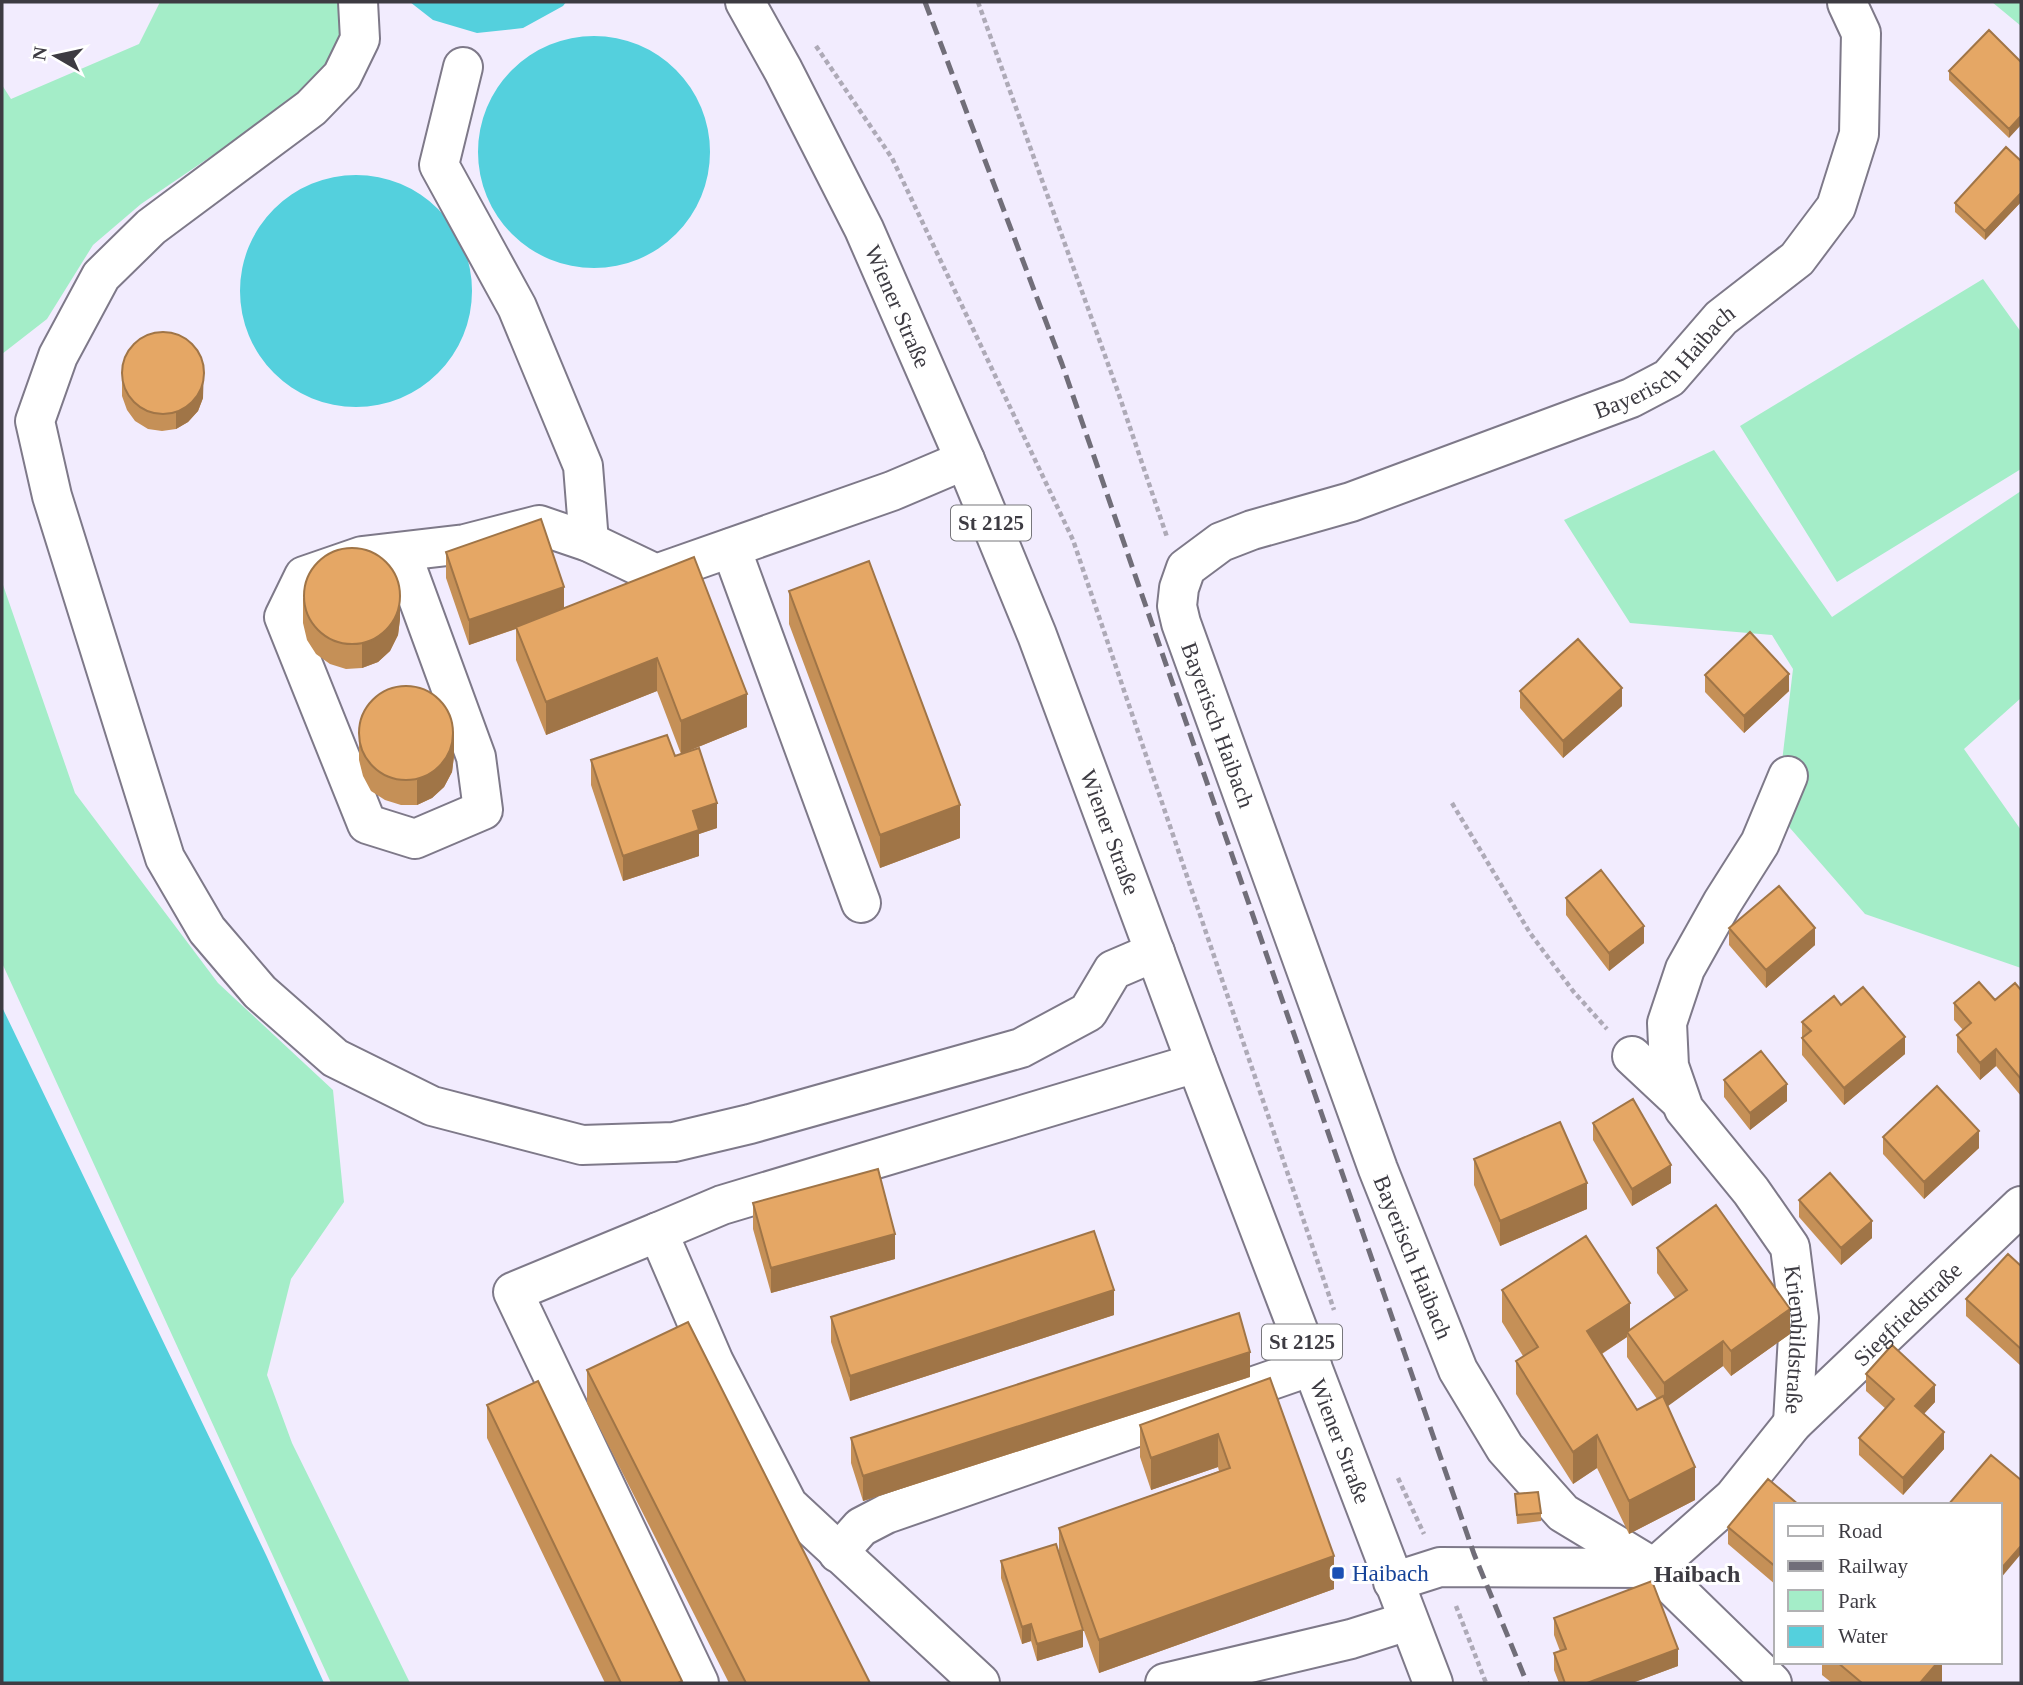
<svg xmlns="http://www.w3.org/2000/svg" width="2023" height="1685" font-family="'Times New Roman',serif">
	<rect width="100%" height="100%" fill="#f2ecfe"/>
	<!-- green -->
	<path fill="#a4edc8" d="M160 2H342L347 45 310 89 141 204 93 245 47 319 2 354V85L11 99 139 44Z
		M1992 2H2021V26Z
		M1983 279 2021 332V469L1837 582 1740 426Z
		M1714 450 1832 617 2021 491V698L1964 749 2021 830V968L1865 914 1776 812 1793 669 1772 635 1630 623 1564 520Z
		M2 582 75 793 218 983 333 1090 344 1202 291 1279 267 1375 292 1443 410 1683H331L2 963Z"/>
	<!-- water -->
	<path fill="#54d0dd" d="M410 2H566L563 6 523 28 477 33 433 20Z
		M478 152a116 116 0 1 1 232 0a116 116 0 1 1-232 0Z
		M240 291a116 116 0 1 1 232 0a116 116 0 1 1-232 0Z
		M2 1007 267 1557 324 1683H2Z"/>
	<g fill="none" stroke-linecap="round" stroke-linejoin="round">
		<!-- minor casing -->
		<g stroke="#7e7989" stroke-width="42">
			<g id="minor">
				<path d="M358 2 360 39 342 76 311 108 151 227 101 276 58 356 35 421 52 496 165 858 207 930 260 992 335 1058 432 1106 582 1145 674 1142 750 1124 1021 1048 1088 1012 1113 970 1155 952"/>
				<path d="M463 67 439 165 517 307 583 466 589 542"/>
				<path d="M731 548 861 903"/>
				<path d="M401 552 476 757 483 810 415 839 367 824 284 617 304 576 362 556 465 544 539 525 589 542 656 574 892 491 965 460"/>
				<path id="s1" d="M1788 776 1760 843 1722 903 1685 969 1667 1023 1669 1066 1684 1109 1751 1191 1790 1247 1799 1318 1793 1423"/>
				<path d="M1632 1056 1679 1100"/>
				<path d="M658 1232 513 1292 699 1683"/>
				<path d="M838 1553 861 1527 886 1514 1312 1366"/>
				<path id="s2" d="M1393 1582 1440 1567 1654 1568 1733 1498 1793 1423 2021 1206"/>
				<path d="M980 1683 788 1505 714 1362 658 1232 722 1205 1196 1063"/>
				<path d="M1165 1683 1351 1639 1408 1621"/>
				<path id="s3" d="M1772 1683 1654 1568 1563 1513 1505 1448 1458 1370 1378 1169 1181 623 1177 606 1179 588 1186 568 1221 542 1252 530 1351 502 1631 398 1669 378 1721 318 1797 259 1836 207 1859 134 1861 33 1847 3"/>
			</g>
		</g>
		<!-- major casing -->
		<g stroke="#7e7989" stroke-width="42">
			<g id="major">
				<path id="s4" d="M745 2 783 70 864 229 965 460 1037 635 1196 1063 1433 1683"/>
			</g>
		</g>
		<!-- path -->
		<path stroke="#aeaab7" stroke-width="4.5" stroke-dasharray="5 3.5" stroke-linecap="butt" d="M978 2 1117 389 1167 537
			M816 46 892 158 1073 540 1334 1310
			M1452 803 1530 933 1573 991 1607 1029
			M1398 1478 1424 1534
			M1456 1606 1486 1683"/>
		<!-- minor -->
		<use href="#minor" stroke="#fff" stroke-width="38"/>
		<!-- major -->
		<use href="#major" stroke="#fff" stroke-width="38"/>
		<!-- rail -->
		<path stroke="#716e79" stroke-width="5" stroke-dasharray="14 7" stroke-linecap="butt" d="M925 2 1062 364 1474 1554 1527 1683"/>
	</g>
	<!-- wall -->
	<path fill="#c59057" fill-rule="evenodd" d="M2021 62 2009 138 1949 80V71Z
		M2021 161V202L1985 240 1955 212V203Z
		M122 365 203 398 198 411 188 422 176 429 162 431 148 429 135 421 127 410 122 396Z
		M446 552 564 608 694 557 747 727 681 754 657 691 546 735 516 660V629L469 645 446 578Z
		M789 591 960 838 880 868 789 624Z
		M303 598 400 619 398 635 390 651 378 662 362 668 346 669 330 664 316 654 307 640 303 623Z
		M1705 675 1789 691 1744 733 1705 692Z
		M1520 691 1622 706 1563 758 1520 708Z
		M359 735 454 756 452 772 444 787 432 798 417 805H401L385 800 371 791 363 776 359 760Z
		M675 756 717 828 699 834V856L623 881 591 785V760Z
		M1566 898 1644 943 1609 971 1566 915Z
		M1729 928 1815 945 1766 988 1729 945Z
		M2021 990V1096L1996 1066 1980 1080 1957 1052V1035L1963 1030 1954 1020V1003L1995 1000Z
		M1802 1022 1905 1054 1844 1105 1802 1055Z
		M1724 1080 1787 1101 1750 1130 1724 1097Z
		M1593 1123 1671 1183 1632 1206 1593 1140Z
		M1883 1137 1979 1148 1924 1199 1883 1154Z
		M1474 1159 1587 1209 1500 1246 1474 1185Z
		M1799 1200 1872 1238 1841 1265 1799 1217Z
		M753 1203 895 1259 771 1293 753 1229Z
		M1657 1248 1790 1334 1731 1376 1723 1366 1667 1406 1695 1500 1629 1534 1597 1468 1573 1484 1516 1394V1361L1523 1356 1502 1322V1290L1630 1330 1675 1298 1657 1273ZM1627 1337V1357L1657 1399 1637 1410 1602 1354Z
		M2021 1266V1366L1966 1316V1299Z
		M1114 1315 850 1401 831 1342V1317Z
		M587 1370 870 1683H729L587 1403Z
		M1866 1374 1935 1402 1924 1414 1944 1449 1903 1495 1859 1455V1438L1886 1409 1866 1391Z
		M1250 1377 863 1501 851 1463V1438Z
		M1270 1378 1334 1589 1099 1673 1078 1614 1083 1647 1037 1661 1031 1641 1022 1644 1001 1578V1561L1059 1553V1528L1219 1471 1218 1467 1151 1490 1140 1457V1425Z
		M487 1405 682 1683H605L487 1438Z
		M1515 1494 1541 1513V1521L1517 1524Z
		M1776 1505V1585L1728 1544V1527Z
		M1554 1618 1678 1666 1632 1683H1559L1554 1670V1653L1560 1651 1554 1635Z
		M1822 1662H1942V1683H1832L1822 1675Z"/>
	<!-- shaded-wall -->
	<path fill="#a07547" d="M2021 116V125L2009 138V129Z
		M2021 193V202L1985 240V231Z
		M204 366 203 398 198 411 188 422 176 429V412Z
		M564 587V612L469 645V620Z
		M400 594V619L398 635 390 651 378 662 362 668V643Z
		M657 658V691L546 735V702Z
		M1789 674V691L1744 733V716Z
		M1622 688V706L1563 758V741Z
		M747 694V727L681 754V721Z
		M454 731V756L452 772 444 787 432 798 417 805V780Z
		M717 803V828L699 834V856L623 881V856L693 811Z
		M960 805V838L880 868V835Z
		M1644 926V943L1609 971V953Z
		M1815 928V945L1766 988V970Z
		M1905 1037V1054L1844 1105V1088Z
		M1996 1049V1066L1980 1080V1063Z
		M1787 1084V1101L1750 1130V1113Z
		M1979 1131V1148L1924 1199V1182Z
		M1671 1165V1183L1632 1206V1189Z
		M1587 1183V1209L1500 1246V1221Z
		M1872 1221V1238L1841 1265V1248Z
		M895 1234V1259L771 1293V1268Z
		M1114 1290V1315L850 1401V1376Z
		M1630 1303V1335L1627 1332V1337L1587 1363V1331Z
		M1790 1309V1334L1731 1376V1351Z
		M1723 1341V1366L1664 1409V1383Z
		M1250 1352V1377L863 1501V1476Z
		M1935 1385V1402L1915 1423V1406Z
		M1944 1432V1449L1903 1495V1478Z
		M1218 1434V1467L1151 1490V1458Z
		M1597 1435V1468L1573 1484V1452Z
		M1695 1467V1500L1629 1534V1501Z
		M2021 1546V1554L2000 1579V1570Z
		M1334 1556V1589L1099 1673V1640Z
		M1031 1624V1641L1022 1644V1627Z
		M1083 1630V1647L1037 1661V1644Z
		M1678 1649V1666L1632 1683H1587Z
		M1938 1662H1942V1683H1920Z"/>
	<!-- building -->
	<path fill="#e5a765" stroke="#a07547" stroke-width="2" d="M1989 30 2021 62V116L2009 129 1949 71Z
		M2006 147 2021 161V193L1985 231 1955 203Z
		M122 373a41 41 0 1 1 82 0a41 41 0 1 1-82 0Z
		M541 519 564 587 469 620 446 552Z
		M304 596a48 48 0 1 1 96 0a48 48 0 1 1-96 0Z
		M694 557 747 694 681 721 657 658 546 702 516 627Z
		M869 561 960 805 880 835 789 591Z
		M1750 632 1789 674 1744 716 1705 675Z
		M1578 639 1622 688 1563 741 1520 691Z
		M359 733a47 47 0 1 1 94 0a47 47 0 1 1-94 0Z
		M667 735 675 756 699 748 717 803 693 811 699 830 623 856 591 760Z
		M1601 870 1644 926 1609 953 1566 898Z
		M1779 886 1815 928 1766 970 1729 928Z
		M1979 982 1995 1000 2015 983 2021 990V1079L1996 1049 1980 1063 1957 1035 1971 1023 1954 1003Z
		M1863 987 1905 1037 1844 1088 1802 1038 1811 1031 1802 1022 1834 996 1841 1005Z
		M1761 1051 1787 1084 1750 1113 1724 1080Z
		M1937 1086 1979 1131 1924 1182 1883 1137Z
		M1633 1099 1671 1165 1632 1189 1593 1123Z
		M1560 1122 1587 1183 1500 1221 1474 1159Z
		M878 1169 895 1234 771 1268 753 1203Z
		M1830 1173 1872 1221 1841 1248 1799 1200Z
		M1716 1205 1790 1309 1731 1351 1723 1341 1664 1383 1627 1332 1687 1290 1657 1248Z
		M1094 1231 1114 1290 850 1376 831 1317Z
		M1586 1236 1630 1303 1587 1331 1637 1410 1663 1396 1695 1467 1629 1501 1597 1435 1573 1452 1516 1361 1538 1347 1502 1290Z
		M2008 1254 2021 1266V1349L1966 1299Z
		M1239 1313 1250 1352 863 1476 851 1438Z
		M688 1322 870 1683H746L587 1370Z
		M1892 1345 1935 1385 1915 1406 1944 1432 1903 1478 1859 1438 1894 1399 1866 1374Z
		M1270 1378 1334 1556 1099 1640 1059 1528 1230 1468 1218 1434 1151 1458 1140 1425Z
		M538 1381 682 1681 678 1683H621L487 1405Z
		M1991 1455 2021 1480V1546L2000 1570V1505H1948Z
		M1768 1479 1799 1505H1776V1567L1728 1527Z
		M1538 1492 1541 1513 1517 1515 1515 1494Z
		M1056 1544 1083 1630 1037 1644 1031 1624 1022 1627 1001 1561Z
		M1652 1581 1678 1649 1587 1683H1565L1554 1653 1566 1649 1554 1618Z
		M1837 1662H1938L1920 1683H1862Z"/>
	<!-- markers -->
	<rect fill="#1a4fb4" stroke="#fff" stroke-width="2.5" x="1331" y="1566" width="14" height="14" rx="3.5"/>
	<g text-anchor="middle" stroke-width="6" stroke-linejoin="round" paint-order="stroke">
		<!-- shield labels -->
		<g fill="#fff" stroke="#77767b" stroke-width="2">
			<rect x="951" y="505.5" width="80" height="35" rx="5"/>
			<rect x="1262" y="1324.5" width="80" height="35" rx="5"/>
		</g>
		<g font-size="21" font-weight="bold" fill="#3d3b42">
			<text x="991" y="530">St 2125</text>
			<text x="1302" y="1349">St 2125</text>
		</g>
		<!-- street labels -->
		<g font-size="23" fill="#3d3b42" stroke="#fff">
			<text dy="8" stroke="none"><textPath href="#s4" startOffset="341">Wiener Straße</textPath></text>
			<text dy="8" stroke="none"><textPath href="#s3" startOffset="1830">Bayerisch Haibach</textPath></text>
			<text transform="translate(1218 725) rotate(70)" y="8">Bayerisch Haibach</text>
			<text dy="8" stroke="none"><textPath href="#s4" startOffset="908">Wiener Straße</textPath></text>
			<text transform="translate(1413 1257) rotate(68)" y="8">Bayerisch Haibach</text>
			<text dy="8" stroke="none"><textPath href="#s2" startOffset="623">Siegfriedstraße</textPath></text>
			<text dy="8" stroke="none"><textPath href="#s1" startOffset="632">Kriemhildstraße</textPath></text>
			<text dy="8" stroke="none"><textPath href="#s4" startOffset="1559">Wiener Straße</textPath></text>
		</g>
		<!-- transit labels -->
		<g font-size="23" fill="#164399" stroke="#fff" text-anchor="start">
			<text x="1352" y="1581">Haibach</text>
		</g>
		<!-- neighbourhood labels -->
		<g font-size="24" font-weight="bold" fill="#3d3b42" stroke="#fff">
			<text x="1697" y="1582">Haibach</text>
		</g>
	</g>
	<!-- border -->
	<rect width="2023" height="1685" fill="none" stroke="#3d3b42" stroke-width="7"/>
	<!-- legend -->
	<rect x="1774" y="1503" width="228" height="161" fill="#ffffff" stroke="#b1b1b3" stroke-width="2"/>
	<rect x="1788" y="1526" width="35" height="10" fill="#ffffff" stroke="#b1b1b3" stroke-width="2"/>
	<text x="1838" y="1538" font-size="21" fill="#3d3b42">Road</text>
	<rect x="1788" y="1561" width="35" height="10" fill="#716e79" stroke="#b1b1b3" stroke-width="2"/>
	<text x="1838" y="1573" font-size="21" fill="#3d3b42">Railway</text>
	<rect x="1788" y="1590" width="35" height="21" fill="#a4edc8" stroke="#b1b1b3" stroke-width="2"/>
	<text x="1838" y="1608" font-size="21" fill="#3d3b42">Park</text>
	<rect x="1788" y="1626" width="35" height="21" fill="#54d0dd" stroke="#b1b1b3" stroke-width="2"/>
	<text x="1838" y="1643" font-size="21" fill="#3d3b42">Water</text>
	<!-- north arrow -->
	<g transform="translate(56 56) rotate(279)" stroke="#ffffff" stroke-width="5" paint-order="stroke">
	<path d="M0-5L12 26L0 18L-12 26Z" fill="#3d3b42"/>
	<text y="-10" font-size="19" font-weight="bold" text-anchor="middle" fill="#3d3b42">N</text>
	</g>
</svg>
